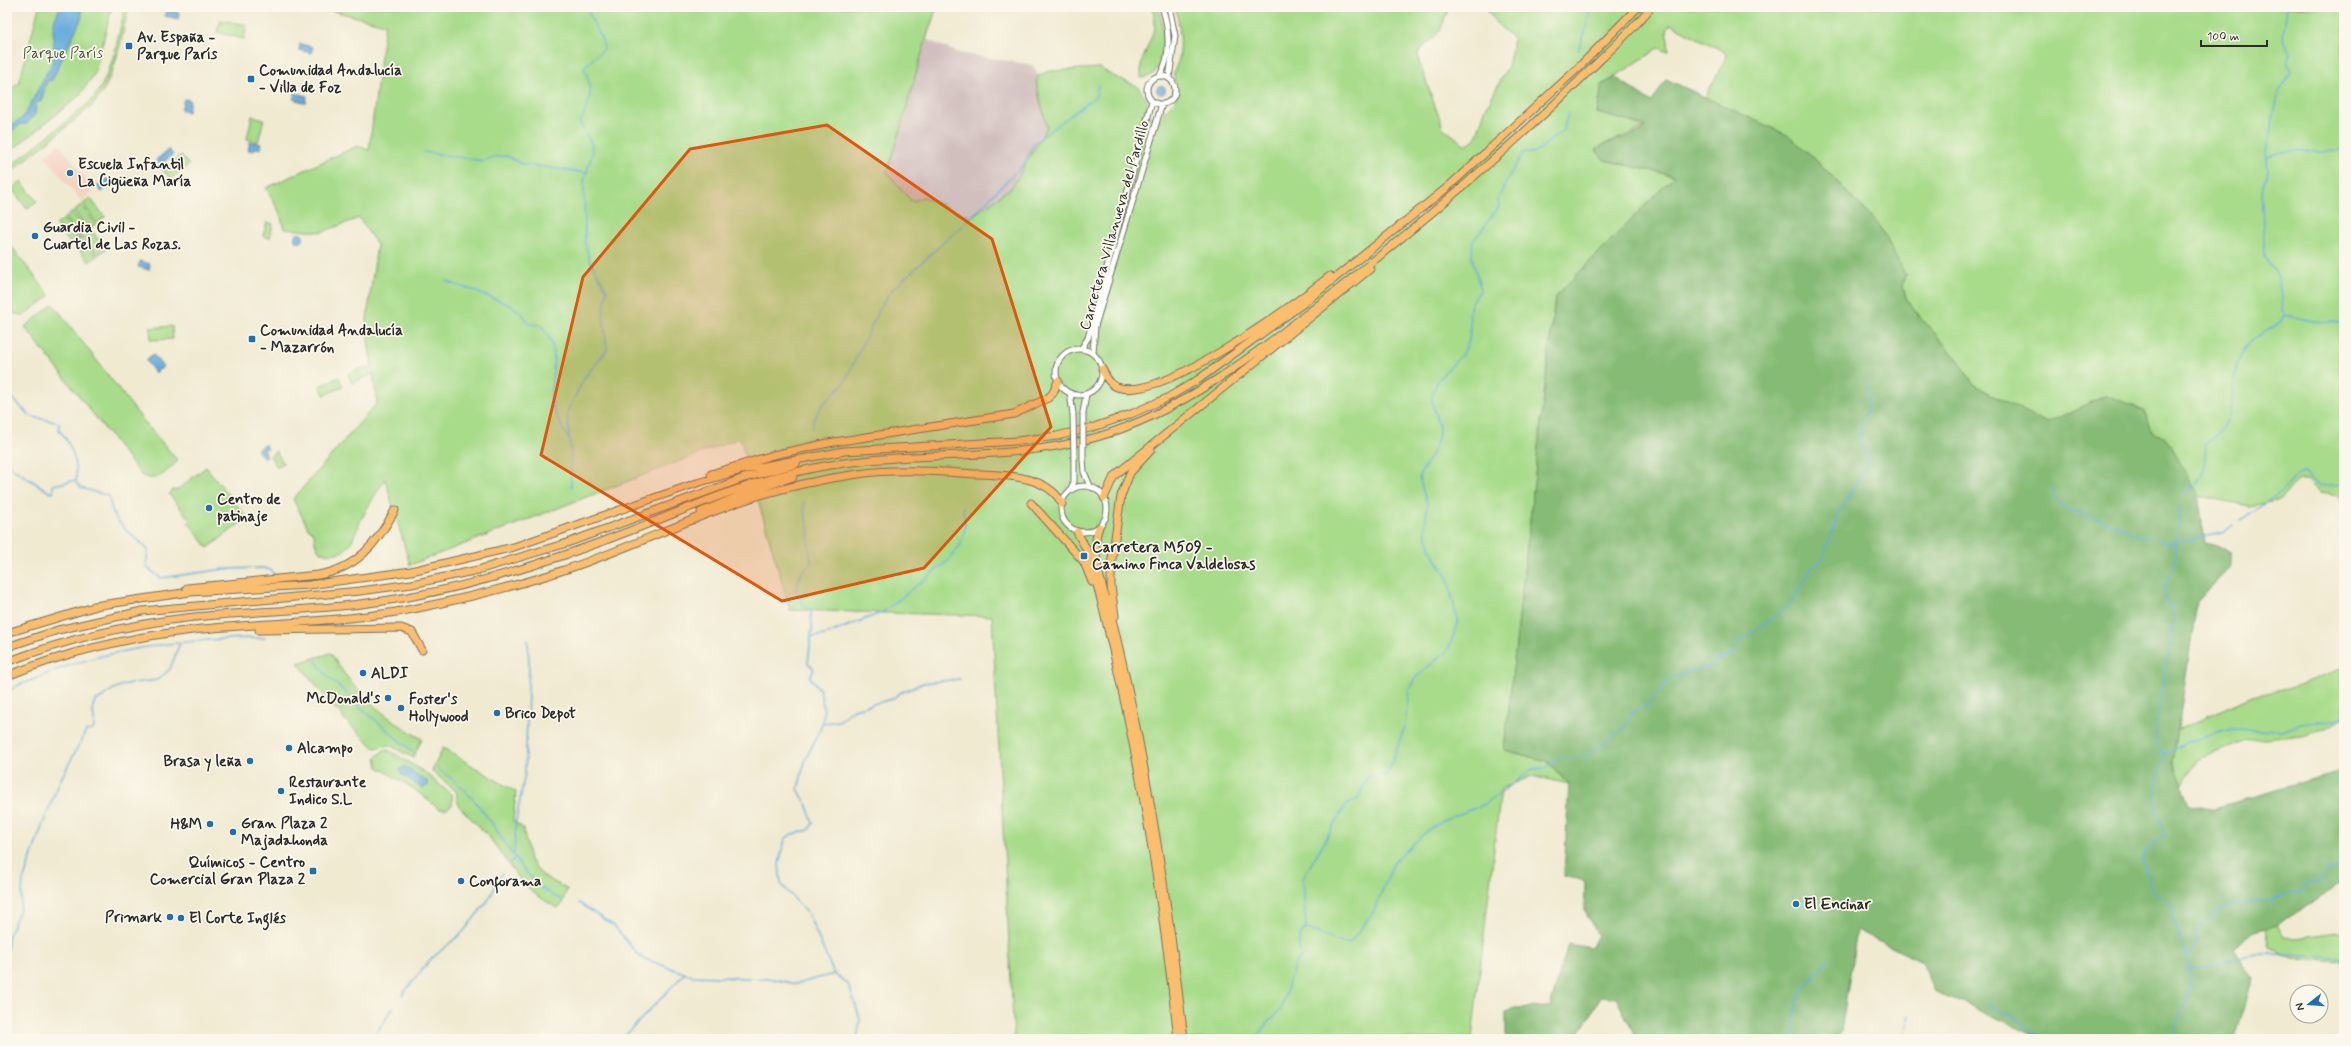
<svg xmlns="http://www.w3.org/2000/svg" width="2351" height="1046" font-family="Mynerve,sans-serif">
	<rect width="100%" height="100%" fill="#fbf7ec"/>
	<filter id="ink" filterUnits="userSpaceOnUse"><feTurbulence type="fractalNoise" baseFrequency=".025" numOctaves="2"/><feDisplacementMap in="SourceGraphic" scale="8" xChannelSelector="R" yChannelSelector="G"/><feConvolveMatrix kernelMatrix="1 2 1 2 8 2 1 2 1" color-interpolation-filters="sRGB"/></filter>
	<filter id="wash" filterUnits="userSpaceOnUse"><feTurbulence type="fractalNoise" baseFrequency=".012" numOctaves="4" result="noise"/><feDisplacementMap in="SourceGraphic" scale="16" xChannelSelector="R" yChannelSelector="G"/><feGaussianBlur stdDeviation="0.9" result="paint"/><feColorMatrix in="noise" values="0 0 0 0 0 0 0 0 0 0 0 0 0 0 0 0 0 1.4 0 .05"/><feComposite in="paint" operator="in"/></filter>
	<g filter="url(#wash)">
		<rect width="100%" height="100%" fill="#f0ead1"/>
		<!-- built -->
		<path fill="#f6d2c3" d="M59 144 95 190 81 201 45 156Z"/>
		<!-- industrial -->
		<path fill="#d1bfbd" d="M925 39 959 53 1033 65 1038 76 1036 83 1047 127 1012 187 971 217 923 197 914 201 910 200 887 172 901 132Z"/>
		<!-- green -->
		<path fill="#a8db8a" stroke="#6a835a" d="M39 7H112L95 73 79 96 7 154V92L19 83Z
			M125 7H129C120 41 116 79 92 106L7 175V169L90 102C113 76 117 40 125 7Z
			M317 7H937C917 61 906 118 887 172L910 200 914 201 923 197 971 217 1012 187 1047 127 1036 83 1038 76 1049 71 1100 68 1113 76 1137 86 1148 102 1145 114 1161 120C1165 106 1172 108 1176 98 1181 88 1173 83 1174 74 1174 69 1178 64 1179 59 1182 43 1180 23 1175 7H1449L1440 31 1418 53 1419 62 1443 128 1466 145 1476 138 1485 110 1508 66 1514 39 1497 24 1485 7H2344V497L2320 493 2307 480H2299L2281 500 2250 506 2199 496 2157 435 2149 427 2107 395 2047 423 1974 385 1955 356 1921 318 1906 298 1903 285 1905 274 1880 226 1812 156 1789 136 1705 98 1726 57 1725 52 1670 24 1667 31 1669 51H1664L1659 48 1602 85 1597 113 1645 126 1644 128 1607 143 1596 150 1604 160 1674 176 1555 297 1504 750 1547 761 1569 784 1532 776 1501 789 1472 1039H1014L992 616 790 610 740 438 410 565 385 479C377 492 369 504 362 518 352 539 350 560 320 552L315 543 314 533 308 528 293 499 377 403 366 326 377 245 359 218 322 232 284 229 280 213 266 188 357 146 369 150 385 24Z
			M1153 7H1158C1165 26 1170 77 1141 78V64L1155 27Z
			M221 20 247 25 244 39 217 32Z
			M252 116 264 119 258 142 247 139Z
			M181 155 189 165 171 179 163 170Z
			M21 181 37 201 27 209 12 189Z
			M90 198 105 217 97 223 83 204Z
			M81 205 96 224 88 230 74 211Z
			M72 212 87 231 80 237 65 218Z
			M64 219 79 238 71 244 56 225Z
			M267 222 273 224 270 238 263 236Z
			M91 230 106 249 98 255 84 236Z
			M82 237 97 256 89 262 74 243Z
			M7 241 50 296 24 315 15 314 7 303Z
			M53 304 142 419 178 461C165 472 158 484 141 475L25 327Z
			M172 326 173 339 151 340 150 328Z
			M367 366 371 375 352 383 348 374Z
			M339 377 343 387 324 395 320 386Z
			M276 451 283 463 277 467 270 456Z
			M206 467 247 518 208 548 188 522 190 520 169 494 174 489 176 491Z
			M331 653C353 692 384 717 422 739L413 758 389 745 375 748 344 719 340 711H337L298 663Z
			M2344 668V717L2327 728 2302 735 2247 741 2198 759 2181 786 2173 762 2177 730 2252 696 2291 688Z
			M443 748 516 792 513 821 523 828 530 860 543 876 567 889 561 906 557 908 536 895 521 881 489 837 458 805 456 791 432 771Z
			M384 750 390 751 424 772 452 795V805L446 809H439L414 789 378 767 376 757Z
			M2277 925 2284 937 2296 938 2344 931V961L2293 958 2270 948 2266 928Z
			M2031 1034 2071 1037 2075 1039H2041Z"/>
		<!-- forest -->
		<path fill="#86bb76" stroke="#587350" d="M1615 77 1652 102 1666 79 1789 136 1812 156 1880 226 1905 274 1903 285 1906 298 1921 318 1955 356 1974 385 2047 423 2107 395 2145 411C2148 424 2150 434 2165 437L2198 493 2205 543 2225 548 2231 552V566L2197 602 2173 762 2189 805 2212 809 2344 770V882L2277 925 2252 932 2233 948 2253 978 2235 1039H2075L2031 1034 1965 1003 1935 992 1922 962 1857 930 1841 1031 1837 1039H1637L1616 998 1602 996 1575 1039H1506V1013L1513 1008 1550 1007 1568 944 1591 948 1598 935 1584 910 1585 881 1564 876 1569 784 1547 761 1504 750 1555 297 1674 176 1604 160 1596 150 1601 146 1642 131 1645 126 1597 113 1602 85Z"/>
		<!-- water -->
		<path fill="#67acdd" stroke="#496c84" d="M60 7H81L82 17 52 80 47 81 41 101 36 103 35 114 27 124H21L7 135V129L24 116 53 61 54 49 53 24Z
			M167 9 179 13 178 19 165 16Z
			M300 44 313 47 311 53 299 50Z
			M1156.5 90a4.5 4.5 0 1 1 9 0a4.5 4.5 0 1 1-9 0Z
			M295 93 307 96 306 103 293 99Z
			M184 99 190 100 188 112 181 110Z
			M250 142 262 144 261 149 254 148 253 151 248 150Z
			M169 149 173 155 160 165 156 160Z
			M108 178 112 183 101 192 97 186Z
			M294.5 238a4.5 4.5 0 1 1 9 0a4.5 4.5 0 1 1-9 0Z
			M140 261 150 264 149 270 138 267Z
			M153 354 163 367 155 373 146 360Z
			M265 444 268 448 264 449 267 456 264 458 257 450Z
			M405 767 427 781 428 786 422 788 401 774 400 769Z"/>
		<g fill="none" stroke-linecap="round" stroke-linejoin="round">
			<!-- stream -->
			<path stroke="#67acdd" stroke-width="1.5" d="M626 7H627
				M1578 50 1586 30 1590 7
				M424 152 484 161 492 157 507 156 521 164 586 173
				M2267 158C2296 142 2315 159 2344 148
				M447 281C455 286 461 286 470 289 475 290 479 294 484 295 501 302 520 305 529 324L541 325C562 351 551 366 551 396 552 409 561 427 569 439
				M2284 317 2290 316 2312 321 2344 323
				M7 398 13 399 30 416 59 423V430C72 444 78 464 76 483L81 488 109 496C112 525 130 531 148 550L146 567 161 578 225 569 263 568 271 570 275 576
				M812 429 813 421 822 405 844 383 880 308 892 290 965 223 1023 165 1034 143 1096 96 1098 85
				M7 465 51 493H53V485L76 480
				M571 487V455L567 412 585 377 607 350 603 314 607 290 590 261 585 243 584 181 592 155V145L580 123C591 99 594 93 584 67L604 49C602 32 591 24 587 7
				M2053 488C2054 510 2076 512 2093 517 2109 522 2126 530 2143 537H2150
				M2186 496C2190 487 2194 487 2198 481 2205 470 2205 457 2206 444 2215 437 2226 427 2229 415 2235 392 2231 368 2246 347 2256 333 2277 329 2284 317L2278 277 2265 256 2261 191 2268 171 2266 152 2279 91 2291 72 2287 61 2290 54 2283 37 2287 7
				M804 501C803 511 806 517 808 527 809 539 808 550 811 562L800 574 796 590 805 607 811 611 812 628 808 663 814 669 810 677 820 690 824 711 823 723 805 761 798 789 806 803 813 823 809 830 792 834 785 839 779 864 781 884 808 914 834 974
				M2239 521 2283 491 2297 475 2305 473C2319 491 2323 485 2344 484
				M2158 540 2168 543 2183 541 2222 533 2232 525
				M811 637 825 635 883 612 948 561 961 544 965 526 963 507
				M315 660 327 676 351 697
				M7 695C13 684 24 684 35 679 101 648 193 638 265 638
				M358 705 414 753
				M823 723 839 721 854 709 892 699 900 693 923 683 960 679
				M2164 755 2190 741 2232 729 2281 731 2301 724 2334 720 2344 715
				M437 768C453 779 470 794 482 810 504 837 527 888 561 899
				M514 854 516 821 525 773 529 665 528 640
				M510 863 516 857
				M579 903 614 926 640 957 692 976 773 979 796 984 834 974
				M1306 928 1342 943H1350L1374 911 1394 862 1428 830 1445 820 1485 804 1533 769 1546 768 1556 760 1588 755 1623 728 1633 712 1647 705 1659 693 1668 679 1710 666 1716 660 1732 654 1739 642 1789 606 1812 568 1822 560 1839 513 1868 463 1867 454 1861 442 1859 433 1868 407 1867 383
				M7 951 8 937 20 909 23 881 42 826 60 781 86 731 93 730C97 719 91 714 93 706 94 701 98 699 102 697 124 680 132 684 157 680L170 669 180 643
				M2187 956 2195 948 2199 928 2219 909 2257 901H2271L2292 891 2300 893 2307 884H2317L2328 870 2344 864
				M2190 969 2212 966 2230 959 2258 954 2315 955 2344 958
				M834 974 848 984 856 1006 860 1020 857 1039
				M402 995 430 960 463 932 489 899 502 873
				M1986 1002 1992 1005 1994 1009 2014 1016 2030 1030 2052 1039
				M372 1039 393 1008
				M622 1039 684 974
				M1260 1039 1259 1034 1281 1008 1295 963 1301 958C1299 947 1296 937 1306 928L1303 878 1345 806 1358 799 1368 776 1387 775 1405 726 1409 689 1416 677 1448 650 1458 623 1448 579 1432 552 1425 530 1427 504 1419 477C1426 463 1439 445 1439 430 1439 415 1428 404 1434 389 1442 368 1464 361 1469 340 1474 317 1461 311 1481 290L1472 258 1473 241 1499 207 1498 199 1509 176 1524 152 1535 153 1563 130 1568 113
				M1792 1039 1797 998 1811 982 1827 958
				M1903 1039 1909 1015
				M2068 1039 2075 1036 2083 1039
				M2169 1039C2189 1004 2197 981 2182 942 2178 934 2177 926 2172 919L2174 908 2152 890 2142 858 2153 843 2165 835 2155 803 2164 753 2154 741 2174 619 2163 589 2176 560 2178 511 2180 507"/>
		</g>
	</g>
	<g filter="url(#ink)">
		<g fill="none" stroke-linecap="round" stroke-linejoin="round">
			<!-- minor casing -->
			<g stroke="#706e65" stroke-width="7">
				<path id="minor" d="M1160 75C1172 56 1169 27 1162 7
					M1147 90a14 14 0 1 1 28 0a14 14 0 1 1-28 0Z
					M1169 78 1175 36 1169 7
					M1081 349 1088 338 1152 101
					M1056 372a23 23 0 1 1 46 0a23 23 0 1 1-46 0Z
					M1093 353 1095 326 1162 104
					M1070 393 1073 414
					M1083 413 1086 394
					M1083 459 1084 472 1090 486
					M1061 509a23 23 0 1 1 46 0a23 23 0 1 1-46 0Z
					M1070 490 1074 482V461"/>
			</g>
			<!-- highway casing -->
			<g stroke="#706e65" stroke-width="9">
				<path id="highway" d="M1102 369C1106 376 1109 384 1117 387 1162 403 1294 304 1330 276
					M711 474 773 455 828 443 1014 414 1048 398 1053 393 1058 381
					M1104 498 1114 476 1370 269
					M1031 503 1084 562 1092 582
					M701 512 749 492 793 477
					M1099 527C1088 554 1107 600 1114 627 1147 763 1168 901 1184 1039
					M1077 532 1089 554C1132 713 1160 876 1178 1039
					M187 588 318 575C357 569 377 543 395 510
					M94 606 190 592 309 585 411 571 514 547 697 483 742 470 844 451 1017 441 1057 436 1094 427 1131 414 1167 398 1199 379 1304 303 1449 186 1577 69 1638 7
					M1115 616 1111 586V566L1121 496 1130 473 1151 450
					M259 630 401 628 412 632 422 650
					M7 633 97 606
					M7 647 58 630 142 611 360 591 412 584 478 570 567 543 744 478 796 464
					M7 662C67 639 130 624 194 617 267 610 341 610 413 596 489 582 561 558 632 530 687 509 740 485 796 472 895 447 999 465 1097 437 1185 411 1259 351 1331 295 1381 255 1431 215 1479 172 1521 136 1561 99 1600 60 1618 43 1636 26 1651 7
					M7 676C66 652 130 637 193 630 268 622 344 623 418 608 466 598 514 587 561 571 626 550 687 519 751 498 786 487 822 479 858 474 898 468 939 472 979 474 1007 475 1049 476 1062 504"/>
			</g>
			<!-- minor -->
			<use href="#minor" stroke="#fff" stroke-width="5"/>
			<!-- highway -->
			<use href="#highway" stroke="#fbbe6e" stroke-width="7"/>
			<!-- minor-bridge casing -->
			<g stroke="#706e65" stroke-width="7" stroke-linecap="butt">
				<path id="minor-bridge" d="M1073 414 1074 461
					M1083 459V413"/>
			</g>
			<!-- minor-bridge -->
			<use href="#minor-bridge" stroke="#fff" stroke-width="5"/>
		</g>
	</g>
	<!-- marked area -->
	<path fill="#df570e" fill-opacity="0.2" stroke="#df570e" stroke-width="3" stroke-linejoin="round" d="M827 125 992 239 1051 427 924 568 782 601 541 455 583 277 690 149Z"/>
	<!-- markers -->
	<g fill="#1f6fb2" stroke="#fbf7ec" stroke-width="1.5">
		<rect x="125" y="42" width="8" height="8" rx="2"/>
		<rect x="247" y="75" width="8" height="8" rx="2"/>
		<circle cx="70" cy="173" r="4"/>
		<circle cx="35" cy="236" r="4"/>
		<rect x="248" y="335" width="8" height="8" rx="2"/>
		<circle cx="209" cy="508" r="4"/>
		<rect x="1080" y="552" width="8" height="8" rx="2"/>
		<circle cx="363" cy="673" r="4"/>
		<circle cx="388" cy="698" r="4"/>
		<circle cx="401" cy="708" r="4"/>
		<circle cx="497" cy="713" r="4"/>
		<circle cx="289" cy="748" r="4"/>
		<circle cx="250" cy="761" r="4"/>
		<circle cx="281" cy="791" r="4"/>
		<circle cx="210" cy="824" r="4"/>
		<circle cx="233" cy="832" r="4"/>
		<rect x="309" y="867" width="8" height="8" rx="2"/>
		<circle cx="461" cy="881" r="4"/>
		<circle cx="1796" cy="904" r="4"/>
		<circle cx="170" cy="917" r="4"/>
		<circle cx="181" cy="918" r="4"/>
	</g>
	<g text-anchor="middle" stroke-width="3.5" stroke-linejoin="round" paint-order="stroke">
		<!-- poi labels -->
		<g font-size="15" font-weight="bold" fill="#2b2b2b" stroke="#fbf7ec" text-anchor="start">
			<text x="137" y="42">Av. España -<tspan x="137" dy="17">Parque París</tspan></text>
			<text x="259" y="75">Comunidad Andalucía<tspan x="259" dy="17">- Villa de Foz</tspan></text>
			<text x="78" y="169">Escuela Infantil<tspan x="78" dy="17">La Cigüeña María</tspan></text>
			<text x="43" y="232">Guardia Civil -<tspan x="43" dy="17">Cuartel de Las Rozas.</tspan></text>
			<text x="260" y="335">Comunidad Andalucía<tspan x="260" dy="17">- Mazarrón</tspan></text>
			<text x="217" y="504">Centro de<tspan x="217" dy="17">patinaje</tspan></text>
			<text x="1092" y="552">Carretera M509 -<tspan x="1092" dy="17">Camino Finca Valdelosas</tspan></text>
			<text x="371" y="678">ALDI</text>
			<text x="380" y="703" text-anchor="end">McDonald's</text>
			<text x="409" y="704">Foster's<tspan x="409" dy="17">Hollywood</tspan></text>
			<text x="505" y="718">Brico Depot</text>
			<text x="297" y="753">Alcampo</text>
			<text x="242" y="766" text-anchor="end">Brasa y leña</text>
			<text x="289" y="787">Restaurante<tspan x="289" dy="17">Indico S.L</tspan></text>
			<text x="241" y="828">Gran Plaza 2<tspan x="241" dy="17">Majadahonda</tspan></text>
			<text x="202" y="829" text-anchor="end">H&amp;M</text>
			<text x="305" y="867" text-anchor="end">Químicos - Centro<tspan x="305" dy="17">Comercial Gran Plaza 2</tspan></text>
			<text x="469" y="886">Conforama</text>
			<text x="1804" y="909">El Encinar</text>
			<text x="162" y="922" text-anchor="end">Primark</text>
			<text x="189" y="923">El Corte Inglés</text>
		</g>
		<!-- park labels -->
		<g font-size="15" fill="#4a5743" stroke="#fbf7ec">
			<text x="63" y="58">Parque París</text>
		</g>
		<!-- street labels -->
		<g font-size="15" fill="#2b2b2b" stroke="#fbf7ec">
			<text transform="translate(1114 225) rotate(-74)" y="5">Carretera Villanueva del Pardillo</text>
		</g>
	</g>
	<!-- margin -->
	<rect width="2351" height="1046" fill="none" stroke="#fbf7ec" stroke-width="24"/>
	<!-- north arrow -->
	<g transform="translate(2309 1004) rotate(253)"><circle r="19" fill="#fbf7ec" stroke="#a8a59f"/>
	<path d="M0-3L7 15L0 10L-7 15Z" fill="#1f6fb2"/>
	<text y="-6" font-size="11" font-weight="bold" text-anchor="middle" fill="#2b2b2b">N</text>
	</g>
	<!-- scale -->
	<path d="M2201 40v6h66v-6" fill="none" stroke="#2b2b2b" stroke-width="2"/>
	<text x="2207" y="40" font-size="12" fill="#2b2b2b" stroke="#fbf7ec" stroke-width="3" paint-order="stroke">100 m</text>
</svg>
